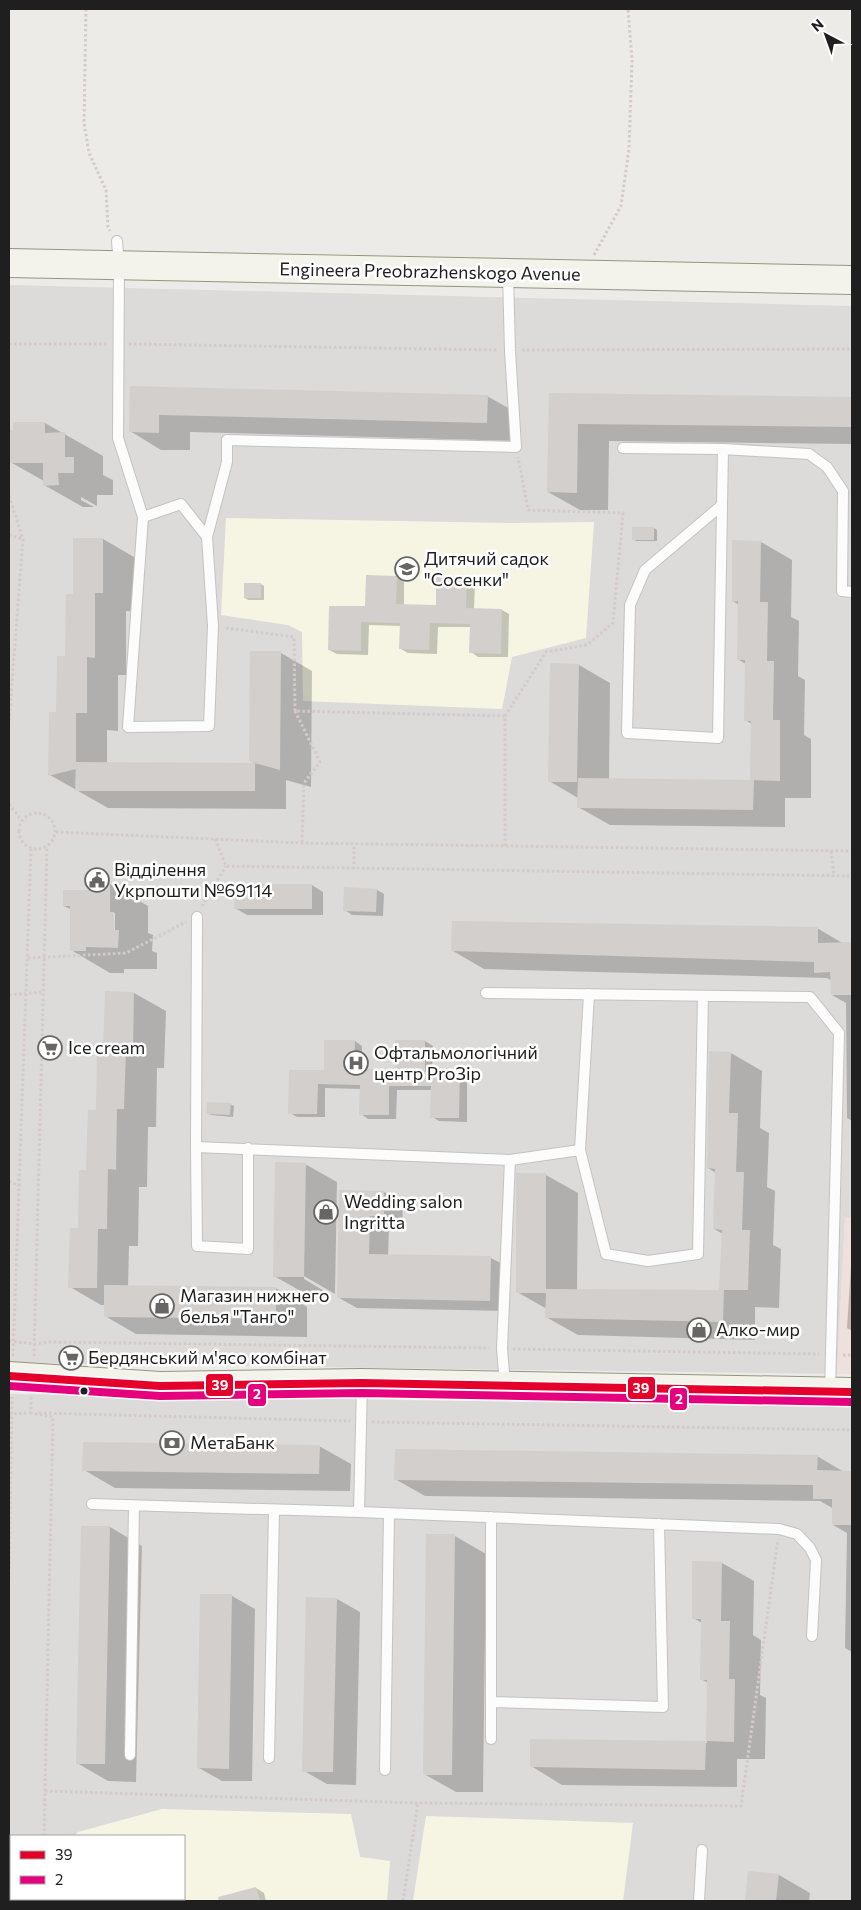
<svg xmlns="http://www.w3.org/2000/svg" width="861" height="1910" font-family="Commissioner,sans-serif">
	<rect width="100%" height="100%" fill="#edebe8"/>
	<!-- residential -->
	<path fill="#dcdbd9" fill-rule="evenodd" d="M9 285 852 306V1219L845 1218 837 1374 9 1363Z
		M9 1394 852 1407V1901H9ZM11 1836H184V1899H11Z"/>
	<!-- commercial -->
	<path fill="#eee0de" d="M845 1217 852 1219V1374H837Z"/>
	<!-- education -->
	<path fill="#f6f5e4" d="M226 518 514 523 594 522 586 638 512 657 502 709 303 701 302 632 288 625 221 615Z
		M162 1809 351 1814 360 1857 390 1861 387 1901H78L77 1899H184V1836H74L78 1832Z
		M426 1816 633 1823 623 1901H413Z"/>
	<!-- shadow -->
	<path fill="#0003" fill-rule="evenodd" d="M131 387 487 396 519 414 518 441 190 432V450H161L130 431Z
		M550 394 851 399 852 444 609 441 608 510H580L548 492Z
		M45 423 103 456V475L113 480V495H97V506L81 497V500L94 507H83L44 485V481L12 463V460L9 458V431Z
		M654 528 657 530V541H636L633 539Z
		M103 539 134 557V611H126V675H118V731L107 730V763L256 764 250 761 281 653 312 671 311 787 286 780V809L108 808 50 775 74 595Z
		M761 542 792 560 791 617 799 621 798 676 805 680 804 735 811 739V798H785V827L610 825 578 807V798L549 781 579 665 610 683 609 780 751 782 752 724 745 720 746 664 739 660V605L733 601Z
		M396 577 404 582V605L437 606 467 578 475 583 474 609 502 610 509 614 508 657H478L471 652V627H438L437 654 408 653 401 649V626L369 625 368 655 337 654 329 650Z
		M261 584 264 586V600H248L245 598Z
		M110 884 148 906V933L153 935 152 951 157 953V969H124V973H110L71 950 72 910 64 906ZM113 913H115V936H113Z
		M312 885 323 892V915H247L235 908Z
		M377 890 384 894 383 916 352 915 345 910Z
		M817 928 844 944H852V1121L847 1118 846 1003 832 995V981L827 978 484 969 453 951Z
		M106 992 134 993 166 1011 164 1068H157L156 1127H148L147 1187H139L138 1246H129L128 1286 276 1288 307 1307V1337L136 1334 105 1316V1305H101L70 1287 104 1053Z
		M355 1041 362 1046V1070H396L425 1041 433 1046 432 1073 459 1074 467 1078V1122L439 1121 432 1117V1090H397L396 1119H368L361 1114V1089L325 1088V1117H297L290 1113 325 1071Z
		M731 1053 762 1071 760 1128 769 1133 767 1187 775 1191 773 1245 781 1249 779 1308 755 1307V1340L578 1335 546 1317 547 1309 517 1292 518 1175H546L578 1193 577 1290 724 1291 721 1289 723 1234 714 1229 716 1173 708 1168Z
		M230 1104 234 1106 233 1117 211 1115 208 1113Z
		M305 1164 337 1182 335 1294 304 1276V1279L331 1295 306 1294 274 1276Z
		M341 1192H384L403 1203 402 1227 389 1226 388 1256 491 1258 510 1268 509 1311 357 1308 341 1299 338 1296Z
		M852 1250V1331L847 1328Z
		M319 1446 351 1464 350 1491 115 1488 84 1470Z
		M817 1456 844 1472H852V1652L845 1648 847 1533 833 1525 834 1509 820 1501 425 1496 395 1479Z
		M82 1527H110L142 1546 136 1782 108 1781 77 1763Z
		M455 1536 486 1554 483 1792H456L424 1774Z
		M694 1562 722 1563 754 1581 753 1635 761 1640 760 1695 766 1698 765 1759H737V1787L562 1785 531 1766V1740L707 1743 708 1683 701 1679 702 1623 693 1618Z
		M232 1596 255 1609 252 1781H222L199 1768Z
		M337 1599 360 1612 356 1785 327 1784 304 1771Z
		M749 1872 779 1875 810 1893 809 1901H746Z
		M256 1888 264 1893 266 1901H233L232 1895Z"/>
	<!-- building -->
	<path fill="#d2cfcc" d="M130 386 488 395 487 423 159 415V433L129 432Z
		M549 393 851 397 852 427 578 424 577 493 547 492Z
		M13 422H45V433L65 432V457H74V473H58L59 485 43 486V463H10L9 430H13Z
		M632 527H654V540H632Z
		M73 538H103V593H95V658L87 657V713H76V769L48 776 49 712H56L57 656H65L66 594H73Z
		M732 540 761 541 760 602H768L767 661H774L773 720H780V781L750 780 751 721H744L745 660H737L738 601 732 602Z
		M366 575 397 576 396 604 436 605V576L467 577 466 608 502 609 501 654 469 653 470 624 430 623 429 650 399 649 400 623 361 622V651L328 650 329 606H365Z
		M244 583H261V598H244Z
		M250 651H281L280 770 255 763V791H75L76 762 255 763 249 761Z
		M550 663 579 664 577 782H548Z
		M578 778 754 780 753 810 577 808Z
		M95 882H110V912H114V930H119L118 948 86 947V951H70V906H63V890H94Z
		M234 884H312V909H234Z
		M344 887 377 889 376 912 343 911Z
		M452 921 818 927V943L852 942V995H831L830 972 814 973V962L451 951Z
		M105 991 134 992 133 1051 126 1050 124 1109H117L116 1170 108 1169 107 1229H98L97 1288H68L70 1228H78L79 1170H86L88 1110H96L97 1051H103Z
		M324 1040H355L354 1069H395V1040H425V1072H460L459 1118H430L431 1086H389V1115H359L360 1085 318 1084 317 1114H288L289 1070H324Z
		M709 1051 731 1052 729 1113H738L736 1172H744L742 1230H750L748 1290H724L723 1322 545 1318 546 1293H516V1173H546V1289L724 1290H719L722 1230 713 1229 715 1169 707 1168Z
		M207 1102 231 1103 230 1115 206 1114Z
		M275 1162 306 1163 304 1277H273Z
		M339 1190 384 1191V1216H370L369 1254 491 1256 490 1301 337 1298Z
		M104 1285 276 1287V1319L104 1317Z
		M83 1442 320 1445 319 1474 82 1471Z
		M395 1449 818 1455 817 1470 852 1471V1525H832V1499H813V1485L394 1480Z
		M81 1526H110L105 1764H76Z
		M426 1534H455L452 1775H423Z
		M692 1561 722 1562 721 1621H730L729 1679H735L734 1742 706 1741 707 1680H700L701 1619H692Z
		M200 1594H232L229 1769 197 1768Z
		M306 1597 337 1598 333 1772H302Z
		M530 1739 706 1741 705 1770 530 1767Z
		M748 1871 779 1874 776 1901H745Z
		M256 1887 260 1901H219L218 1897Z"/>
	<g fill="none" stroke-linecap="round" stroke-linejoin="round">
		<!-- lane casing -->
		<g stroke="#c4c3c2" stroke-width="12">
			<path id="lane" d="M117 241 119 266 118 438 143 517 181 504 207 537 227 462V440L516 447 510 351 508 275
				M623 448 723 449 809 454 827 467 843 491 842 591 852 592
				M722 505 645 570 630 605 627 733 718 738 723 449
				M143 517 128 727 209 726 213 626 207 537
				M197 917 196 1147 510 1160 580 1150
				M486 993 810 997 839 1033 830 1392
				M589 994 580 1150 606 1254 648 1261 698 1254 703 996
				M196 1147 197 1246 248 1249V1148
				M362 1384 359 1512 779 1529 797 1534 810 1548 816 1560 812 1636
				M505 1385 502 1349 510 1160
				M92 1504 359 1512
				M491 1702 663 1707 659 1524
				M491 1739V1517
				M130 1755 134 1506
				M269 1758 274 1510
				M385 1770 389 1513
				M699 1901 702 1850"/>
		</g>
		<!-- secondary casing -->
		<g stroke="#949581" stroke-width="30">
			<path id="secondary" d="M9 263 852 280
				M9 1376 160 1386 362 1383 852 1392"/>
		</g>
		<!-- path -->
		<path stroke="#d6cac8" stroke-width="3" stroke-dasharray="2.5 2.5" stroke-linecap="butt" d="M86 9 84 123 89 153 106 190 108 227 110 231
			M594 255 621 206 629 149 632 60 628 9
			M9 344H108
			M129 344 498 350
			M522 350 852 349
			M9 496 23 539 9 722
			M9 535 23 539
			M226 628 294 637 295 711 505 716
			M295 711 320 762 304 783 302 842
			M9 804 22 821
			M19 831a18 18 0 1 1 36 0a18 18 0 1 1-36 0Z
			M56 832 302 843 852 851
			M215 839 226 866 852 876
			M505 846V716L546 652 587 645 613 623 623 513 528 510 518 457
			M831 851 834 876
			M354 869V844
			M202 906 226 866
			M28 958 126 953 186 922
			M9 995 44 992
			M9 1181 19 1186
			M9 1341 35 1344 49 1342 489 1348
			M513 1349 819 1354
			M843 1355H852
			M13 1356 31 849
			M34 1356 47 847
			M31 1397V1413L53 1417 44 1836
			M39 1413 350 1421
			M9 1414 31 1413
			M372 1422 852 1430
			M9 1579 12 1397
			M45 1791 418 1803 741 1806 778 1539
			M53 1899 54 1901
			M403 1901 418 1803"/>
		<!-- lane -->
		<use href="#lane" stroke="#fcfcfc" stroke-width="10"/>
		<!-- secondary -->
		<use href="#secondary" stroke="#f3f3eb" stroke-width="28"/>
		<!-- bus-1 casing -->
		<g stroke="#fff" stroke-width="11">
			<path id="bus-1" d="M9 1376 160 1386 362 1383 852 1392"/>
		</g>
		<!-- bus-2 casing -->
		<g stroke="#fff" stroke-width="11">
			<path id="bus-2" d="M9 1386 160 1396 362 1393 852 1402"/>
		</g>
		<!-- bus-1 -->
		<use href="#bus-1" stroke="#e4002b" stroke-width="8"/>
		<!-- bus-2 -->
		<use href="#bus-2" stroke="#e5007d" stroke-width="8"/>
	</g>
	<!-- icons -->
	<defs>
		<g id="school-ring" transform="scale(1.25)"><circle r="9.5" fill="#fff" stroke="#676665" stroke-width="1.5"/><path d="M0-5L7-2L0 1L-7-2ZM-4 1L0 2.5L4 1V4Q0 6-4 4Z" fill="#676665"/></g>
		<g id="civic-ring" transform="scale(1.25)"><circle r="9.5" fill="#fff" stroke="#676665" stroke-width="1.5"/><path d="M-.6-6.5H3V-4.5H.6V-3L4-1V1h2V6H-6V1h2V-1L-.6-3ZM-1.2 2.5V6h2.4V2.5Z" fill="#676665"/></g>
		<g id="supermarket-ring" transform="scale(1.25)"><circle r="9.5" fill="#fff" stroke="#676665" stroke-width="1.5"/><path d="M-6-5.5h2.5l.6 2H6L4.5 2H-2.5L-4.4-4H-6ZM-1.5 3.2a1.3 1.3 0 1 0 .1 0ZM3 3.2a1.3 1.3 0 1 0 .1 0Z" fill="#676665"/></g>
		<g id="hospital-ring" transform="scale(1.25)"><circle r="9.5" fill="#fff" stroke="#676665" stroke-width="1.5"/><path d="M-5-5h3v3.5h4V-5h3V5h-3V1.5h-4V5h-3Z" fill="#676665"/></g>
		<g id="shop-ring" transform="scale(1.25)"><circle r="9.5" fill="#fff" stroke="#676665" stroke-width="1.5"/><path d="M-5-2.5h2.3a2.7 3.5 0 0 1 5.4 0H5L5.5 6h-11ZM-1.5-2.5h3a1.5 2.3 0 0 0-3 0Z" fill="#676665"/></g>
		<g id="bank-ring" transform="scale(1.25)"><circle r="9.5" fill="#fff" stroke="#676665" stroke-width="1.5"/><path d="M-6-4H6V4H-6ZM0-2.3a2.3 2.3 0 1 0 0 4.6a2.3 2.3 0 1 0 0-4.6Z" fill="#676665"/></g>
	</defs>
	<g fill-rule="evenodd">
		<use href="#school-ring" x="407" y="569"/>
		<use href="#civic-ring" x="97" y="880"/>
		<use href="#supermarket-ring" x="50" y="1048"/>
		<use href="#hospital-ring" x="356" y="1063"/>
		<use href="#shop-ring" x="326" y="1212"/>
		<use href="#shop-ring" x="162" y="1306"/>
		<use href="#shop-ring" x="699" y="1330"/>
		<use href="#supermarket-ring" x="71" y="1358"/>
		<use href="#bank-ring" x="172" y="1443"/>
	</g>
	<!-- markers -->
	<circle fill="#1f1f1f" stroke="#fff" stroke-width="2" cx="84" cy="1391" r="4.5"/>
	<g text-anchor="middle" stroke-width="5" stroke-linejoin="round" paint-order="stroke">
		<!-- street labels -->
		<g font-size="18" fill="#1f1f1f" stroke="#fff">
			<text transform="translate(430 272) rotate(1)" y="6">Engineera Preobrazhenskogo Avenue</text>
		</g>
		<!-- poi labels -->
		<g font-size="18" fill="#1f1f1f" stroke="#fff" text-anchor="start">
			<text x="424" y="565">Дитячий садок<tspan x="424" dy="21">"Сосенки"</tspan></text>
			<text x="114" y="876">Відділення<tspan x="114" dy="21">Укрпошти №69114</tspan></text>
			<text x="68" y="1054">Ice cream</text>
			<text x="374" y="1059">Офтальмологічний<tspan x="374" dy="21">центр ProЗір</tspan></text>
			<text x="344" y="1208">Wedding salon<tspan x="344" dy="21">Ingritta</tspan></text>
			<text x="180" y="1302">Магазин нижнего<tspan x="180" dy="21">белья "Танго"</tspan></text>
			<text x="716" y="1336">Алко-мир</text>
			<text x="88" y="1364">Бердянський м'ясо комбінат</text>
			<text x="190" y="1449">МетаБанк</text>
		</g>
	</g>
	<g stroke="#fff" stroke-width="2">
		<rect x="205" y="1373" width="29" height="24" rx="5" fill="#e4002b"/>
		<rect x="627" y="1376" width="29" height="24" rx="5" fill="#e4002b"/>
		<rect x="247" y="1383" width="20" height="24" rx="5" fill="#e5007d"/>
		<rect x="669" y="1387" width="19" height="24" rx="5" fill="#e5007d"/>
	</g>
	<g font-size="14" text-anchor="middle" font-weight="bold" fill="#fff">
		<text x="220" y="1390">39</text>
		<text x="641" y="1393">39</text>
		<text x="257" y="1399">2</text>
		<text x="679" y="1404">2</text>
	</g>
	<!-- border -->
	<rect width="861" height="1910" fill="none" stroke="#1f1f1f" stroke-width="20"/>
	<!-- legend -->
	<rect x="10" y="1835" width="175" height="65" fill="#ffffff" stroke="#a5a5a5"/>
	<rect x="20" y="1851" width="25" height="8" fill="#e4002b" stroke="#a5a5a5"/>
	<text x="55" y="1860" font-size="15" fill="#1f1f1f">39</text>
	<rect x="20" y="1876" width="25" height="8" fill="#e5007d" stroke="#a5a5a5"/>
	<text x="55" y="1885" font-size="15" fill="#1f1f1f">2</text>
	<!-- north arrow -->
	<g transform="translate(826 35) rotate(319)" stroke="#ffffff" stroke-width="4" paint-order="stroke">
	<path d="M0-4L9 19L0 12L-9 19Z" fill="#1f1f1f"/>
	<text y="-8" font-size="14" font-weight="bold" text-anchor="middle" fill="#1f1f1f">N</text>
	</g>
</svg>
